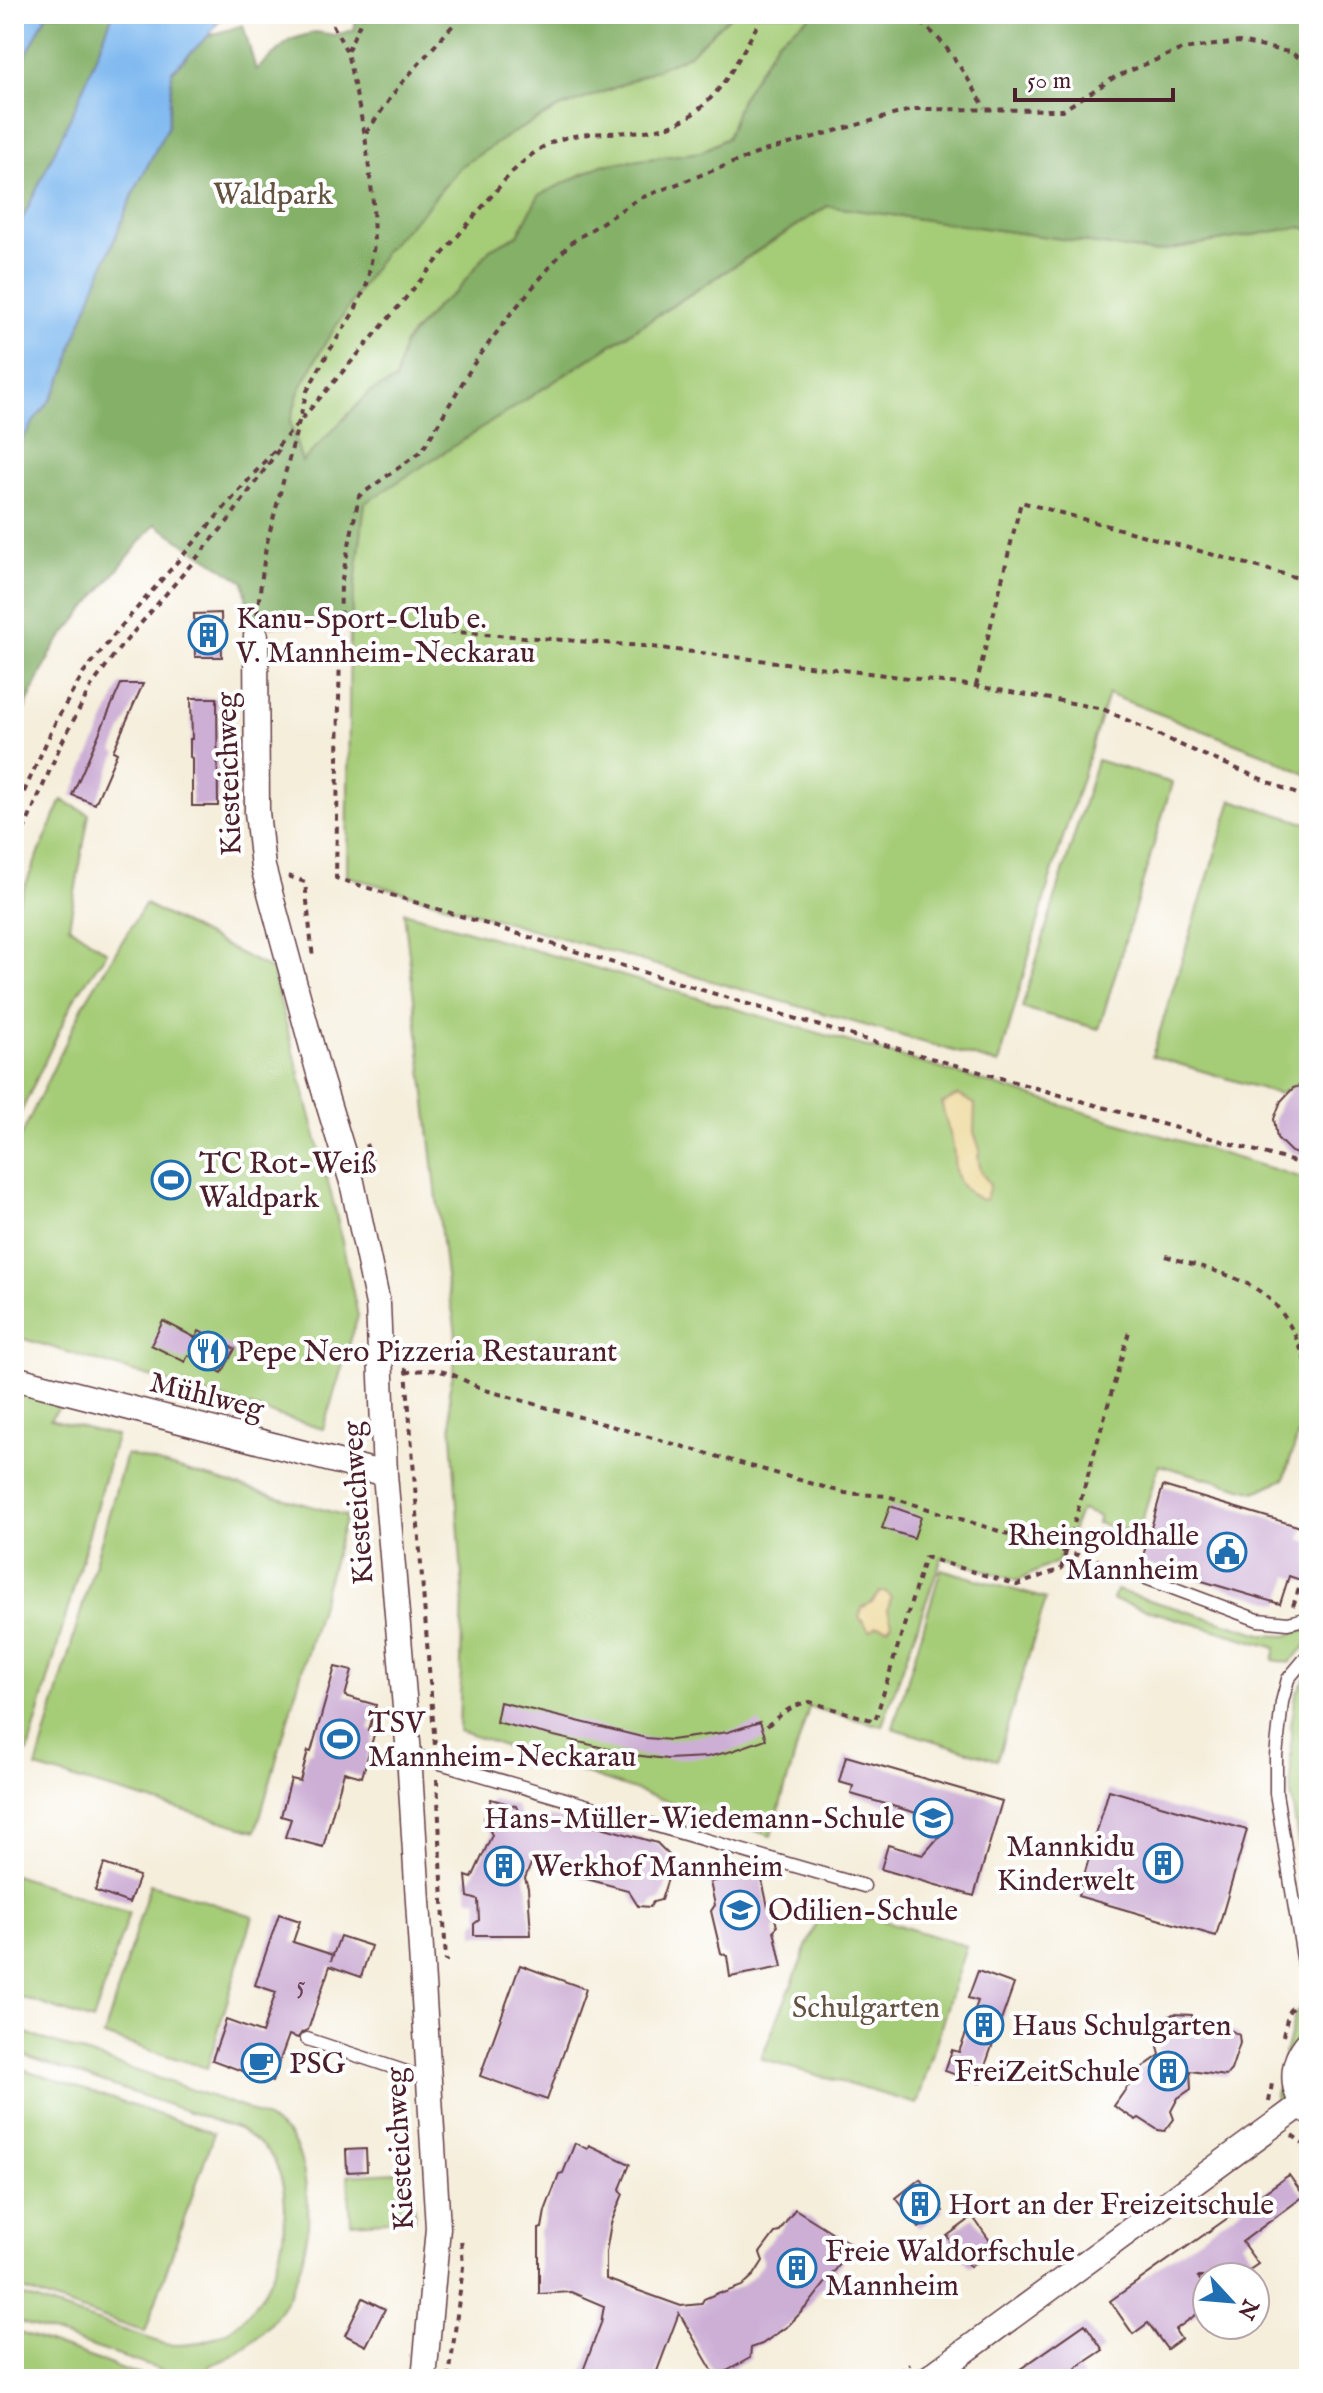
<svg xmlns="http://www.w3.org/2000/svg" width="1323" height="2393" font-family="'IM FELL English',serif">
	<rect width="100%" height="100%" fill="#fff"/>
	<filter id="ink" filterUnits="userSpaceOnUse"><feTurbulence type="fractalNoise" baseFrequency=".0125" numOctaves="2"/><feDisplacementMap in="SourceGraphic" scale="16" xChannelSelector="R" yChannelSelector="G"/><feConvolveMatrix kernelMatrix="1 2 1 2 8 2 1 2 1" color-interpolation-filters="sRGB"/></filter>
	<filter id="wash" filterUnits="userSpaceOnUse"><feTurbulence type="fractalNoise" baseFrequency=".006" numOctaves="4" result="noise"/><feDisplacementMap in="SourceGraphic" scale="32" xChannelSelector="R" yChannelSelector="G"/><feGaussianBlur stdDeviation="1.8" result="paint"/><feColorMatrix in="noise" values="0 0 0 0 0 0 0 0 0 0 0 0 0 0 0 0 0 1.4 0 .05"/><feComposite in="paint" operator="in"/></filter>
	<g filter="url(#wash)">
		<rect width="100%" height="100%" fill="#f5eedb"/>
		<!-- green -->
		<path fill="#a5cc77" stroke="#787651" stroke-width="2" d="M732 14H814L778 40 741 99 727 138 701 152 602 165 539 195 518 235 490 249 457 291 438 305 404 343 395 381 370 392 302 463 290 422 299 391 323 346 387 248 426 208 460 167 512 133 557 109 614 88 689 55Z
			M828 206 1153 252 1300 227 1309 229V776L1269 756 1108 694 1048 886 999 1064 347 876 350 626 365 503Z
			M1097 760 1172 783 1099 1029 1022 1008Z
			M62 800 89 814 69 926 107 952 75 997 14 1127V911Z
			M1232 800 1309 824V1062L1303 1080 1279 1094 1152 1056Z
			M145 904 272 970 335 1209 358 1316 323 1429 14 1336V1151L84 1004Z
			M404 912 942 1069 1309 1180V1429L1298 1435 1284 1479 1256 1492 1159 1465 1141 1524C1131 1537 1111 1526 1097 1523L1099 1516 1081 1510 1058 1561 1017 1581 942 1557 882 1726 809 1707 771 1836 459 1731 463 1592 449 1391C460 1349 457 1327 447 1285Z
			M14 1389 64 1401 50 1419 116 1436 28 1752 14 1749Z
			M126 1454 346 1516 256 1831 36 1768Z
			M941 1569 1046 1599 997 1760 893 1728Z
			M1116 1590 1265 1635 1286 1636 1299 1631H1309V1643L1289 1663 1273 1660 1276 1648 1113 1600Z
			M1309 1673V1909L1291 1796V1726L1296 1694Z
			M14 1875 129 1913 93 2021 14 1995Z
			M150 1884 253 1916 207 2068 104 2036Z
			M825 1903 966 1946 917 2104 761 2059Z
			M1303 2005C1305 2011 1308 2018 1308 2024 1308 2042 1288 2092 1278 2108L1275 2095 1295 2014Z
			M14 2029 242 2107C259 2115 281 2124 292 2140 301 2153 304 2172 306 2187 317 2247 289 2321 236 2353 228 2359 218 2362 209 2366L204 2379H187L14 2320V2293L165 2344C241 2354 285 2279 285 2211 285 2191 281 2168 268 2152 260 2143 249 2136 239 2129L14 2052Z
			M14 2066 214 2133 145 2332 14 2287Z
			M412 2171 415 2219 351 2223 348 2175Z
			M14 2331 152 2379H14Z"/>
		<!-- forest -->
		<path fill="#84b068" stroke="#67684a" stroke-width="2" d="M47 14H113L75 108 14 237V79Z
			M357 14H732L689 55 614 88 557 109 512 133 460 167 426 208 387 248 323 346 299 391 290 422 302 462 370 392 395 381 404 344 438 305 457 291 490 249 518 235 539 195 602 165 701 152 727 138 741 99 778 40 814 14H1309V229L1300 227 1153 252 827 206 365 503 350 626 250 625 244 582 155 524 54 647 14 731V452L36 418 51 399 67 369 73 344 98 279 133 194 168 126 172 71 208 36 243 25 256 70 290 40 315 32 335 35 354 30Z"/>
		<!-- sand -->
		<path fill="#eeda9e" stroke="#9c7c64" stroke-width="2" d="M958 1095 975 1104 974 1132 980 1150 978 1157 981 1171 990 1185 986 1199 981 1200C947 1180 958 1173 952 1141 949 1128 943 1116 942 1103Z
			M880 1592H886L891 1597 888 1610 892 1623 888 1628 877 1626 870 1631 859 1617 862 1608 872 1602Z"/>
		<!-- water -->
		<path fill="#7fb9f0" stroke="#646c8e" stroke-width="2" d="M14 14H47L14 79Z
			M113 14H224L208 36 172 71 168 126 133 194 98 279 73 344 67 369 51 399 36 418 14 452V237L75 108Z"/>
		<g id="blocks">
			<!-- building -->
			<path fill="#cdafd5" d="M221 613 222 657H195L194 614Z
				M121 684H143L113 751 117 753 95 804 72 795Z
				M191 698H217L218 806H192V758L190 757V739H192Z
				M1309 1083V1158L1291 1152 1277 1138 1274 1119 1281 1101 1293 1088Z
				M163 1321 196 1338 199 1331 235 1349 222 1373 188 1355 185 1362 151 1345Z
				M1163 1486 1304 1528 1300 1539 1309 1542V1583L1289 1576 1280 1604 1141 1563Z
				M890 1506 921 1517 914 1538 882 1528Z
				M335 1667 352 1671 345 1696 376 1705 369 1730 375 1731 362 1777 344 1772 323 1847 285 1837 291 1819 281 1816 291 1779 300 1781 308 1751 311 1752Z
				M500 1702 646 1738 671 1740 728 1732 760 1722 766 1739 732 1751 707 1757 667 1759 633 1755 496 1722Z
				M846 1756 1002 1801 974 1896 881 1869 888 1845 923 1855 951 1823 851 1794 853 1786 839 1782Z
				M1109 1790 1247 1830 1216 1936 1078 1896Z
				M491 1799 516 1806 521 1818 546 1825 549 1816 590 1827 598 1826 657 1843 674 1860 661 1900 653 1902 650 1907 638 1906 628 1890 583 1878 571 1867 534 1857 525 1878 528 1888 531 1935H474V1924L479 1920 478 1900 468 1897 466 1876 472 1878 492 1835 484 1818Z
				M104 1864 139 1876 129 1903 95 1891Z
				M760 1871 768 1907 773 1909 777 1927 774 1930 782 1967 730 1977 727 1956 721 1953 711 1911 715 1905 710 1882Z
				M279 1914 300 1921 293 1942 333 1955 331 1961 340 1936 371 1946 361 1977 330 1966 308 2030 302 2032 298 2038 289 2035 272 2082 212 2060 226 2020 262 2033 276 1992 255 1985Z
				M520 1965 586 1989 547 2100 480 2076Z
				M978 1971 1014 1984 979 2083 945 2071 952 2050 959 2052 978 2001 968 1998Z
				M1173 2014 1192 2015 1194 2023 1220 2024 1239 2035 1240 2043 1231 2070 1226 2076 1190 2071 1191 2089 1178 2098 1171 2111 1174 2119 1165 2131 1158 2130 1139 2118 1136 2120 1114 2106 1128 2086 1131 2085 1139 2070 1160 2055 1158 2046 1165 2019Z
				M575 2143 587 2149 589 2145 630 2164 620 2189 623 2194 611 2223 606 2252V2279L681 2306 701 2304 704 2299 720 2292 723 2293 742 2286 754 2275 763 2261 760 2253 775 2233 779 2232 795 2209 854 2246 809 2304 789 2325 762 2344 751 2348 750 2358 716 2377 679 2313 654 2379H580L601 2323 604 2306 571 2292 539 2294V2229L542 2228 545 2211 559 2174 563 2173Z
				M366 2149 367 2171 347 2172 346 2150Z
				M1289 2175 1304 2196 1242 2242 1258 2264 1239 2277H1198L1206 2289 1198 2295 1206 2307 1175 2330 1181 2339 1167 2349 1148 2323 1133 2334 1110 2301Z
				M920 2179 943 2211 919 2228 896 2198Z
				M973 2217 995 2248 970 2267 947 2236Z
				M363 2298 385 2309 366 2346 345 2335Z
				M1085 2324 1103 2350 1076 2368 1084 2379H1006Z"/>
		</g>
	</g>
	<g filter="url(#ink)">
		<use href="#blocks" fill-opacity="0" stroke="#643e45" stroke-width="2"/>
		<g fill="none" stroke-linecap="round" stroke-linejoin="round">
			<!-- service casing -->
			<g stroke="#643e45" stroke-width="15">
				<path id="service" d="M1135 1574 1258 1620 1288 1623 1309 1618
					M1309 1654 1288 1679 1282 1702 1276 1756V1793L1309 1994
					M409 1754 864 1886
					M307 2039 428 2079"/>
			</g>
			<!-- minor casing -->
			<g stroke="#643e45" stroke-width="27">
				<path id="minor" d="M256 636 257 812 263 867 320 1077 352 1182 378 1304 385 1474 409 1754 438 2228 424 2379
					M14 1378 385 1474
					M1309 2041C1289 2063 1290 2091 1309 2112
					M927 2379 1302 2104"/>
			</g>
			<!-- path -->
			<path stroke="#643e45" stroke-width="4" stroke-dasharray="6 6" stroke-linecap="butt" d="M327 14 347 52
				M885 14C895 16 907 17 916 21 941 31 972 85 985 108
				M1309 63 1289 52 1239 42 1182 49 1115 77 1063 110 914 109 764 151 638 199 569 244 508 317 473 365 422 451 359 496 341 584 336 878 836 1031 1309 1166
				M366 133 399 86 463 14
				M257 614 266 546 307 391 328 353 354 312 367 284 374 245 373 202 365 135 347 52 364 14
				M365 625 643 646 976 686 1056 700 1103 709 1185 747 1309 799
				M976 686 1021 502 1309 581
				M14 814 56 721 83 674 118 630 372 338 510 174C524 161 537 148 555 141 602 124 656 145 698 110 728 86 744 47 764 14
				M14 853 61 744 91 687 114 655 228 521 282 445
				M288 876 305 882 313 959
				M366 1144 372 1162
				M1166 1256C1204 1269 1252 1276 1278 1308 1293 1326 1300 1348 1309 1369
				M404 1344 435 1746
				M405 1373C441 1365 451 1374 482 1389L845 1493 887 1496 1066 1552 1097 1560 1122 1569
				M1293 1606 1302 1580
				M767 1726C779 1715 793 1704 810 1702L875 1721 925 1557 1017 1585 1061 1569 1130 1328
				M437 1779 446 1962
				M1283 2036 1289 2011 1296 2004
				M1269 2102 1272 2083
				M1292 2135 1309 2148
				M449 2379 463 2267 461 2238
				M889 2379 910 2364"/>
			<!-- service -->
			<use href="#service" stroke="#fff" stroke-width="12"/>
			<!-- minor -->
			<use href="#minor" stroke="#fff" stroke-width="24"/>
			<!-- tram -->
			<path stroke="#4a1f2b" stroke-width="2" d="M1309 1715 1304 1766 1309 1815"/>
		</g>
	</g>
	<!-- icons -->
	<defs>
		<g id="building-ring" transform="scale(2)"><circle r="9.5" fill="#fff" stroke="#1f6fb2" stroke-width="1.5"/><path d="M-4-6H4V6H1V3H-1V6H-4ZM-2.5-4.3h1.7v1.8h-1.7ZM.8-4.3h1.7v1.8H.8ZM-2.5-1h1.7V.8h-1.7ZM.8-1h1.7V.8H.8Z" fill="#1f6fb2"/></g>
		<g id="stadium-ring" transform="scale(2)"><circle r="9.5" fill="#fff" stroke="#1f6fb2" stroke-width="1.5"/><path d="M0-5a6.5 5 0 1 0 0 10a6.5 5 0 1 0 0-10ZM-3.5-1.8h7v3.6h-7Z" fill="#1f6fb2"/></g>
		<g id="restaurant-ring" transform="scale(2)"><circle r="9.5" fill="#fff" stroke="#1f6fb2" stroke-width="1.5"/><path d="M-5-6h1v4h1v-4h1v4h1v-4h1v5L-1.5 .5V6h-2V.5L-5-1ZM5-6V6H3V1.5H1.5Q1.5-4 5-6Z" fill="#1f6fb2"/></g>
		<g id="civic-ring" transform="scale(2)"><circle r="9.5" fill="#fff" stroke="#1f6fb2" stroke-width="1.5"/><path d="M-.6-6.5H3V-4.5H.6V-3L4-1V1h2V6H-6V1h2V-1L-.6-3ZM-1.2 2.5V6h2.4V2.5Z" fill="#1f6fb2"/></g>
		<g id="school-ring" transform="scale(2)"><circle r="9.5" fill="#fff" stroke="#1f6fb2" stroke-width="1.5"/><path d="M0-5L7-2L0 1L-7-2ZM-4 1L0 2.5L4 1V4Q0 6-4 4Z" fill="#1f6fb2"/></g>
		<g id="cafe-ring" transform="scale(2)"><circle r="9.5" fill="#fff" stroke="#1f6fb2" stroke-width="1.5"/><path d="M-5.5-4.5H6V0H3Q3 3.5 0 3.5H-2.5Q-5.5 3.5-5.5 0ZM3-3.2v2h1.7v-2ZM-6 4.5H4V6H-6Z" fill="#1f6fb2"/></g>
	</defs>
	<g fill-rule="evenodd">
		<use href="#building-ring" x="208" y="635"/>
		<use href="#stadium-ring" x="171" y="1180"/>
		<use href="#restaurant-ring" x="208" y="1351"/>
		<use href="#civic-ring" x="1227" y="1552"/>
		<use href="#stadium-ring" x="340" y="1739"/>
		<use href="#school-ring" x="933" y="1818"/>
		<use href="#building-ring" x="1163" y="1863"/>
		<use href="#building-ring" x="504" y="1866"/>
		<use href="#school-ring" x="740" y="1910"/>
		<use href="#building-ring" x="984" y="2025"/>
		<use href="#cafe-ring" x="261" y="2063"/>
		<use href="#building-ring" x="1168" y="2071"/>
		<use href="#building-ring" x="920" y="2204"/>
		<use href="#building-ring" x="797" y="2268"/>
	</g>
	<g text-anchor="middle" stroke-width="8" stroke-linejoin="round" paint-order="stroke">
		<!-- number labels -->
		<g font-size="26" fill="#6b4356">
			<text x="301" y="1993">5</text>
		</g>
		<!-- park labels -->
		<g font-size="30" fill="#655342" stroke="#fff">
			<text x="273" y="204">Waldpark</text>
			<text x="866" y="2017">Schulgarten</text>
		</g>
		<!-- poi labels -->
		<g font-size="30" fill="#4a1f2b" stroke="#fff" text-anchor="start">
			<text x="236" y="628">Kanu-Sport-Club e.<tspan x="236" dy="34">V. Mannheim-Neckarau</tspan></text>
			<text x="199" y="1173">TC Rot-Weiß<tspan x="199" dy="34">Waldpark</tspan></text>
			<text x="236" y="1361">Pepe Nero Pizzeria Restaurant</text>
			<text x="1199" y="1545" text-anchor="end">Rheingoldhalle<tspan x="1199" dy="34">Mannheim</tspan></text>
			<text x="368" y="1732">TSV<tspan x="368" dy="34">Mannheim-Neckarau</tspan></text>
			<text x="905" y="1828" text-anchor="end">Hans-Müller-Wiedemann-Schule</text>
			<text x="1135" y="1856" text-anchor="end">Mannkidu<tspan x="1135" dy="34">Kinderwelt</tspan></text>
			<text x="532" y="1876">Werkhof Mannheim</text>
			<text x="768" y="1920">Odilien-Schule</text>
			<text x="1012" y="2035">Haus Schulgarten</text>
			<text x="289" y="2073">PSG</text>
			<text x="1140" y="2081" text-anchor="end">FreiZeitSchule</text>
			<text x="948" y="2214">Hort an der Freizeitschule</text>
			<text x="825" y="2261">Freie Waldorfschule<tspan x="825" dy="34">Mannheim</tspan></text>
		</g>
		<!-- street labels -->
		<g font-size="30" fill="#4a1f2b" stroke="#fff">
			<text transform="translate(228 774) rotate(-92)" y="10">Kiesteichweg</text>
			<text transform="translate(207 1395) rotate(14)" y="10">Mühlweg</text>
			<text transform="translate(357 1503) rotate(-94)" y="10">Kiesteichweg</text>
			<text transform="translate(399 2149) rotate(-93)" y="10">Kiesteichweg</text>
		</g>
	</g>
	<!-- margin -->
	<rect width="1323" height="2393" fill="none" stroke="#fff" stroke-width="48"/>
	<!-- north arrow -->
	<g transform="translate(1231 2301) rotate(116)"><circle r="38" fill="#ffffff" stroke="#b7a5aa" stroke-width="2"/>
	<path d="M0-6L14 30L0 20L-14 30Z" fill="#1f6fb2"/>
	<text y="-12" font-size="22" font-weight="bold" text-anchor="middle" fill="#4a1f2b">N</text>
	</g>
	<!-- scale -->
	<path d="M1015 88v12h158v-12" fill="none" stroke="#4a1f2b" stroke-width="4"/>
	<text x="1027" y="88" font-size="24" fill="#4a1f2b" stroke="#ffffff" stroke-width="6" paint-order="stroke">50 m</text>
</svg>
